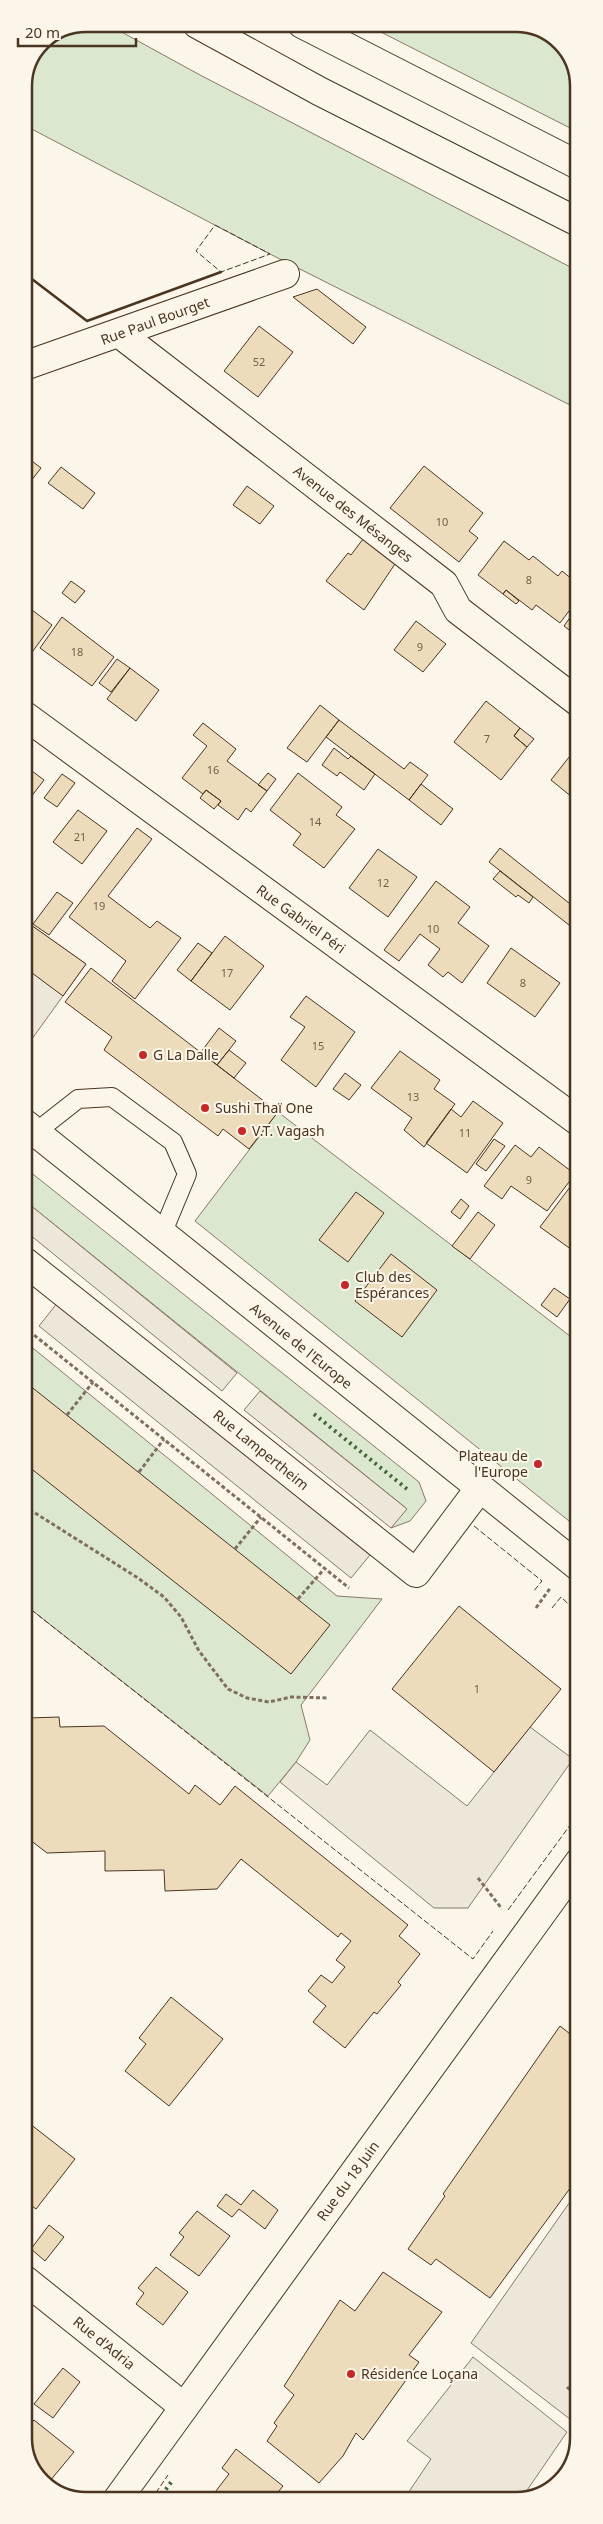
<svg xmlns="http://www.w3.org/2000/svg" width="603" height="2524" font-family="'Noto Sans',sans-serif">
	<rect width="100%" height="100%" fill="#fbf6e9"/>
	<!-- green -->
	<path fill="#dce7d0" stroke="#887966" d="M86 24H107L200 75 578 271V409L270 254 24 125V86L42 42Z
		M365 24H525L561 42 578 74V132Z
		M278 1112 579 1343V1529L195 1221Z
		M24 1167 419 1482 426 1501 410 1521 391 1528 406 1508 24 1200Z
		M24 1345 34 1349 337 1596 382 1599 301 1705 310 1740 296 1762 268 1796 24 1604Z"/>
	<!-- parking -->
	<path fill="#ede7d9" stroke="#887966" d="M24 920 86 964 24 1050Z
		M24 1200 237 1373 222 1391 24 1230Z
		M58 1302 370 1555 351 1578 39 1326Z
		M260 1391 407 1509 391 1528 244 1410Z
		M530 1727 573 1759 468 1908H434L280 1782 296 1762 327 1785 370 1730 467 1806Z
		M579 2189V2426L471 2343Z
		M473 2357 567 2432 521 2499H404L431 2459 407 2441Z"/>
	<!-- building -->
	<path fill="#ecdcbc" stroke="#4a3520" d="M317 289 366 327 353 344 293 297Z
		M259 326 293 352 258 397 224 371Z
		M24 455 41 468 24 490Z
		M424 466 483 513 469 531 478 538 459 562 390 508Z
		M61 467 95 493 83 509 48 483Z
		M247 486 274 506 260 524 233 505Z
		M24 510 32 516 24 526Z
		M363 539 395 564 364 610 326 581 348 553 351 555Z
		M504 541 529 560 533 556 558 576 562 571 578 584V599L560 623 536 605 532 610 506 590 503 594 478 575Z
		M71 581 85 591 75 603 62 593Z
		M506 590 519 601 516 604 503 594Z
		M24 604 52 625 30 655 24 651Z
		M578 606V637L564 626Z
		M62 617 114 657 92 686 40 648Z
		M416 621 446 644 423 672 394 650Z
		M117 659 130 668 111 692 99 683Z
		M130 668 159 690 136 721 107 699Z
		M486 701 520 728 514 736 527 747 501 780 454 742Z
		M320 705 339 720 307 762 287 748Z
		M339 720 404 769 410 762 428 775 409 800 326 737Z
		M203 723 236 749 227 761 267 791 251 812 246 808 238 820 218 805 221 801 206 790 203 794 182 778 207 746 193 735Z
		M520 728 534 739 527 747 514 736Z
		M577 747 578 748V802L551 780Z
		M334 748 348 759 351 756 375 774 364 790 340 772 337 776 322 765Z
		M24 765 44 780 24 806Z
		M268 773 276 779 267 791 258 785Z
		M298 773 342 807 336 815 355 829 324 868 293 845 301 834 270 810Z
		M62 774 75 783 57 807 44 798Z
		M421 784 453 809 441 825 409 800Z
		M206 790 221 801 214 809 200 798Z
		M78 810 107 831 82 864 53 842Z
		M137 828 152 839 108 896 150 928 157 921 181 938 135 999 112 981 126 961 69 917Z
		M500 848 579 911 569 925 489 862Z
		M378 849 417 877 388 917 349 888Z
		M500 871 533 897 529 903 518 895 516 897 493 879Z
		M436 881 470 907 458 923 489 946 462 983 448 972 443 977 428 965 440 949 420 934 399 961 384 950Z
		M57 892 73 903 49 935 33 924Z
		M24 920 86 964 63 996 24 967Z
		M225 936 264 966 230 1010 191 981Z
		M198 943 212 953 191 981 177 970Z
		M511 948 560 983 535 1017 487 983Z
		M91 968 278 1112 249 1149 223 1129 218 1136 104 1050 112 1037 65 1002Z
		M306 996 355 1032 316 1087 281 1060 305 1027 290 1017Z
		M219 1028 236 1041 217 1065 201 1052Z
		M229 1050 246 1063 234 1078 217 1065Z
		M400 1051 440 1080 434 1089 455 1104 424 1147 404 1130 412 1118 371 1088Z
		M345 1073 361 1085 349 1100 333 1089Z
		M473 1101 503 1123 467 1173 426 1143 451 1109 461 1117Z
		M494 1139 505 1146 486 1171 476 1164Z
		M515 1145 531 1157 539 1147 575 1174 547 1211 511 1186 502 1199 484 1186Z
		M579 1175V1255L540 1227Z
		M356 1192 384 1213 348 1262 319 1240Z
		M461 1199 469 1206 460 1219 451 1212Z
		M478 1212 495 1225 470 1259 452 1246Z
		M391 1254 437 1290 402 1337 355 1301Z
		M554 1288 570 1299 557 1317 541 1305Z
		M24 1381 330 1625 291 1674 24 1463Z
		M459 1606 561 1689 494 1772 392 1689Z
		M59 1717 60 1727 104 1726 189 1794 195 1785 220 1805 235 1786 408 1925 399 1936 420 1954 398 1982 401 1985 377 2014 374 2012 345 2048 313 2022 326 2006 308 1991 321 1975 332 1983 345 1967 336 1960 351 1941 341 1933 338 1937 241 1859 217 1889 165 1891 164 1870 105 1871V1851L47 1853 25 1836V1722L28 1718Z
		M171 1997 223 2039 169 2106 125 2071 146 2044 139 2038Z
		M560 2026 579 2041V2176L490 2298 436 2259 431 2265 408 2249 445 2196 443 2194Z
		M25 2120 75 2159 36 2209 25 2201Z
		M253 2190 278 2210 265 2229 239 2209 232 2217 217 2206 226 2194 241 2205Z
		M197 2211 230 2236 199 2276 170 2255 184 2237 179 2233Z
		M49 2225 64 2237 45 2261 31 2249Z
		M156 2267 188 2292 163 2325 136 2304 144 2293 138 2288Z
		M383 2272 442 2312 409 2355 419 2362 363 2440 356 2433 343 2456 319 2483 267 2441 277 2426 274 2423 294 2395 284 2386 340 2300 355 2311Z
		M63 2368 80 2382 53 2418 34 2404Z
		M34 2420 74 2452 49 2482 39 2474 25 2450V2430Z
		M236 2449 283 2486 272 2500H209L229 2474 222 2468Z"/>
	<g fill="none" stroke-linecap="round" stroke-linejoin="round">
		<!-- service casing -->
		<g stroke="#4a3520" stroke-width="20">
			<path id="service" d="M36 1132 78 1099 112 1097 173 1142 187 1174 162 1234"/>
		</g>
		<!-- minor casing -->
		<g stroke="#4a3520" stroke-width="30">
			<path id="minor" d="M120 334 444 584 458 610 578 702
				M24 366 285 274
				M24 715 579 1122
				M24 1261 416 1573 479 1489
				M25 2280 184 2407"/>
		</g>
		<!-- tertiary casing -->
		<g stroke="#4a3520" stroke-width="30">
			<path id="tertiary" d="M24 1123 579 1567
				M117 2500 579 1862"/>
		</g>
		<!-- motorway casing -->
		<g stroke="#4a3520" stroke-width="30">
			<path id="motorway" d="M197 24 319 91 578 222
				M302 24 578 165"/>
		</g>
		<!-- path -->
		<path stroke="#7f6f5c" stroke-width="3" stroke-dasharray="4 2.5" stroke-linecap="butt" d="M24 1327 349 1588
			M67 1415 93 1382
			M139 1472 164 1439
			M24 1506 138 1578 164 1597 181 1617 199 1651 228 1689 247 1698 269 1702 291 1697 328 1698
			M235 1549 261 1517
			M298 1599 325 1568
			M536 1608 551 1587
			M478 1878 502 1909
			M567 2387 579 2398"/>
		<!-- service -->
		<use href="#service" stroke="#fbf6e9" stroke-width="18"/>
		<!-- minor -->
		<use href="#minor" stroke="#fbf6e9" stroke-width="28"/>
		<!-- tertiary -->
		<use href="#tertiary" stroke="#fbf6e9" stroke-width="28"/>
		<!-- motorway -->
		<use href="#motorway" stroke="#fbf6e9" stroke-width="28"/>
		<!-- hedge -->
		<path stroke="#436837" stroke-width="4" stroke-dasharray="2.5 4" stroke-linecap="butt" d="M314 1414 407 1489
			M158 2500 172 2481"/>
		<!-- fence -->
		<path stroke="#4a3520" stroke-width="1" stroke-dasharray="6 2.5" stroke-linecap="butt" d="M215 225 270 254 221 272 196 251Z
			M474 1526 542 1581 533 1592
			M24 1604 473 1959 493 1931
			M552 1608 561 1597 579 1614
			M508 1910 579 1813
			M25 2245 31 2249
			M151 2500 168 2475"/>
		<!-- wall -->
		<path stroke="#4a3520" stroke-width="2.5" d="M24 273 87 321 221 272"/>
	</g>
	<!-- markers -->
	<g fill="#c62828" stroke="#fbf6e9" stroke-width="2">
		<circle cx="143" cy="1055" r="5"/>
		<circle cx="205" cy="1108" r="5"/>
		<circle cx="242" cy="1131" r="5"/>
		<circle cx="345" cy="1285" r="5"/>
		<circle cx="538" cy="1464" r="5"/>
		<circle cx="351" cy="2374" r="5"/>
	</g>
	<g text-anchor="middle" stroke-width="4" stroke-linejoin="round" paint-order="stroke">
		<!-- number labels -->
		<g font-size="11" fill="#725f47">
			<text x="259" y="366">52</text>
			<text x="442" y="526">10</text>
			<text x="529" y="584">8</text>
			<text x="420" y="651">9</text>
			<text x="77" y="656">18</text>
			<text x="487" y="743">7</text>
			<text x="213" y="774">16</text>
			<text x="315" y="826">14</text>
			<text x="80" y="841">21</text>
			<text x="383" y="887">12</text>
			<text x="99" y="910">19</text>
			<text x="433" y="933">10</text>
			<text x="227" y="977">17</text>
			<text x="523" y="987">8</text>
			<text x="318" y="1050">15</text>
			<text x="413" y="1101">13</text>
			<text x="465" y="1137">11</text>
			<text x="529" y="1184">9</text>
			<text x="477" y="1693">1</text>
		</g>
		<!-- street labels -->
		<g font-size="14" fill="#4a3520" stroke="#fbf6e9">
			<text transform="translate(155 321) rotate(-20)" y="5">Rue Paul Bourget</text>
			<text transform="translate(353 514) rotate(38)" y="5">Avenue des Mésanges</text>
			<text transform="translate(301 919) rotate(36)" y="5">Rue Gabriel Péri</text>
			<text transform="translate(301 1346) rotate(39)" y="5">Avenue de l'Europe</text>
			<text transform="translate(261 1450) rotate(39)" y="5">Rue Lampertheim</text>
			<text transform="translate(348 2181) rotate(-54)" y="5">Rue du 18 Juin</text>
			<text transform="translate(104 2343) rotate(39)" y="5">Rue d'Adria</text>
		</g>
		<!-- poi labels -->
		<g font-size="14" fill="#4a3520" stroke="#fbf6e9" text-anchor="start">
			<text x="153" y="1060">G La Dalle</text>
			<text x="215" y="1113">Sushi Thaï One</text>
			<text x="252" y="1136">V.T. Vagash</text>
			<text x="355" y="1282">Club des<tspan x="355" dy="16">Espérances</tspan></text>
			<text x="528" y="1461" text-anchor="end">Plateau de<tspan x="528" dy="16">l'Europe</tspan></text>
			<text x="361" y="2379">Résidence Loçana</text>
		</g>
	</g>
	<!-- crop -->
	<path d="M0 0H603V2524H0ZM86 32H516A54 54 0 0 1 570 86V2438A54 54 0 0 1 516 2492H86A54 54 0 0 1 32 2438V86A54 54 0 0 1 86 32Z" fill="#fbf6e9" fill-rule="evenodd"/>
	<path fill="none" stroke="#4a3520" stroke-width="2.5" d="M86 32H516A54 54 0 0 1 570 86V2438A54 54 0 0 1 516 2492H86A54 54 0 0 1 32 2438V86A54 54 0 0 1 86 32Z"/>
	<!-- scale -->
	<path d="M18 38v8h118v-8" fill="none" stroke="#4a3520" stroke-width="2.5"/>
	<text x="25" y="38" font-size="15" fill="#4a3520" stroke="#fbf6e9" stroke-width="4" paint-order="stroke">20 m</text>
</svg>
